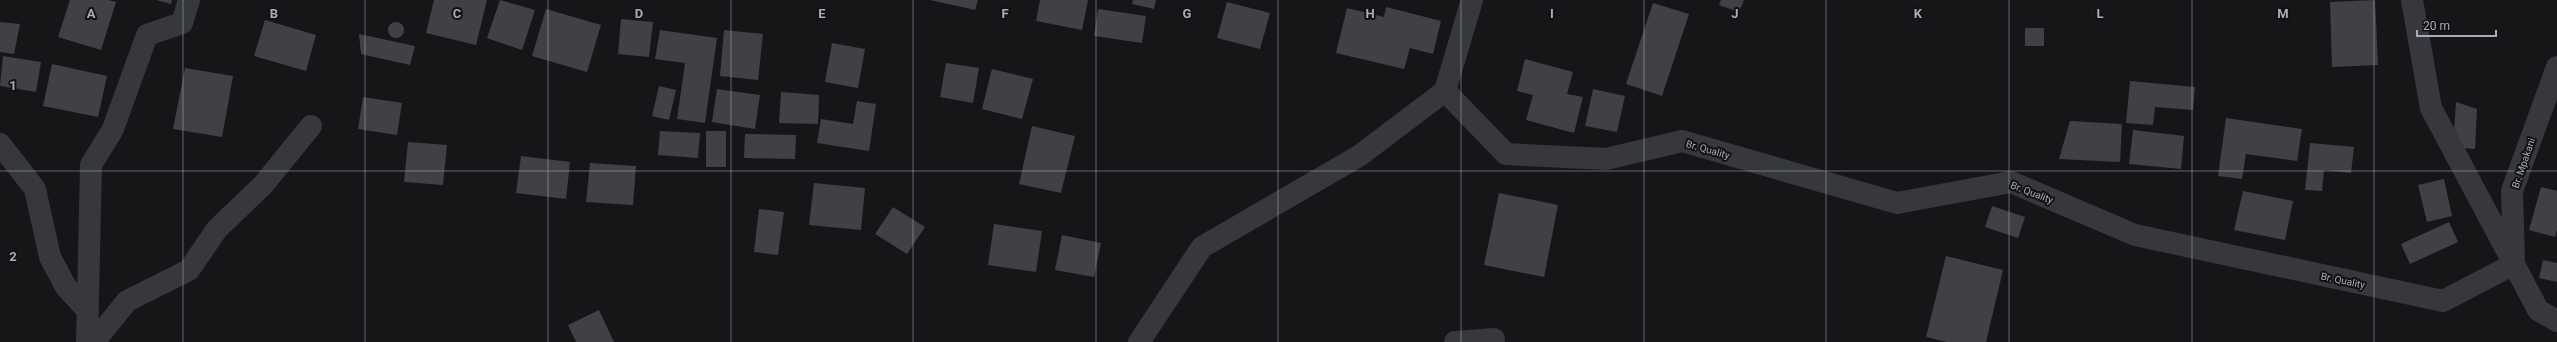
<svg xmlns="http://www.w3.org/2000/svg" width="2557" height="342" font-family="Roboto,sans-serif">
	<rect width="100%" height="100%" fill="#161618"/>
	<!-- building -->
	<path fill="#404145" d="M70 0H108L116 2 101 50 58 37Z
		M156 0H172L171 4Z
		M434 0H487L476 45 426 33Z
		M500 0 535 10 522 50 487 38Z
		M930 0H978L975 10Z
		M1040 0H1088L1082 30 1036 21Z
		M1133 0H1156L1154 9 1132 4Z
		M1721 0H1744L1739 12 1719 5Z
		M2375 0 2378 65 2332 67 2330 2Z
		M1227 2 1270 13 1260 49 1217 38Z
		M1653 3 1689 14 1662 96 1626 84Z
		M1386 7 1441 21 1433 54 1410 48 1404 69 1336 53 1347 8 1384 17Z
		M546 9 601 25 587 72 532 56Z
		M1098 9 1146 16 1142 43 1094 36Z
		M621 19 653 22 649 57 618 54Z
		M265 20 316 35 306 71 254 56Z
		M388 30a8 8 0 1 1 16 0a8 8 0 1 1-16 0Z
		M0 22 20 24 14 54 0 52Z
		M2025 28H2044V46H2025Z
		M660 30 717 38 705 123 677 119 685 63 655 59Z
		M724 30 763 34 758 80 720 76Z
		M359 34 415 46 410 65 361 54Z
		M832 43 865 49 858 88 825 82Z
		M3 56 41 62 36 92 0 86Z
		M1525 59 1573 72 1567 94 1583 97 1574 133 1526 120 1533 95 1517 91Z
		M946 63 979 68 973 103 940 97Z
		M52 64 107 76 98 117 43 106Z
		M185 68 233 76 222 137 173 129Z
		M992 69 1033 79 1022 119 982 109Z
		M2130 81 2195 87 2193 110 2155 107 2153 125 2126 123Z
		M659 86 676 90 669 120 652 116Z
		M717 89 760 95 755 129 712 122Z
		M1593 89 1625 96 1617 132 1585 126Z
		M781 92 819 95 818 124 779 123Z
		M363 97 402 103 397 135 358 129Z
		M857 101 876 104 869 151 817 143 821 119 853 124Z
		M2456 102 2477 109 2475 149 2453 147Z
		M2226 118 2302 129 2297 161 2246 154 2242 179 2218 176Z
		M2070 121 2122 124 2120 162 2059 159Z
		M1032 126 1075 136 1061 193 1019 184Z
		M2133 130 2184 136 2181 169 2129 164Z
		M660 131 700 133 698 158 658 155Z
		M706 131H726V167H706Z
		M745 134 796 135 795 159 744 158Z
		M408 142 447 145 443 185 404 182Z
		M2310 143 2354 147 2351 173 2324 170 2322 191 2305 190Z
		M521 156 570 162 566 199 516 193Z
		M590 163 636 166 633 205 586 202Z
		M2444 179 2452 216 2427 222 2418 185Z
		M814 183 865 188 861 230 809 225Z
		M2541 187 2557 191V230L2555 237 2529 230Z
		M2243 191 2293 201 2285 240 2234 230Z
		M1499 193 1558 205 1544 277 1484 265Z
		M1992 206 2025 217 2018 238 1985 227Z
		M893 207 925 227 907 254 875 234Z
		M759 209 784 212 778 255 754 252Z
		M2449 222 2458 242 2410 264 2401 244Z
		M994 224 1042 231 1036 272 988 265Z
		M1062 235 1101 243 1094 277 1055 270Z
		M1946 256 2003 270 1986 342H1947L1926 337Z
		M2543 260 2557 263V282L2539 278Z
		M599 310 614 342H576L568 325Z"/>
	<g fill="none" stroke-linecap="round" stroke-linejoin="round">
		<!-- minor -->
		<path stroke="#37383d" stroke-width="22" d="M2412 0 2431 108 2514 264
			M1445 91 1506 154 1606 159 1682 141 1897 203 2011 182 2135 235 2443 301 2514 264 2538 310 2557 321
			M0 144 35 189 50 257 66 287 88 311
			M2514 260 2512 191 2557 67
			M87 342 91 165 113 129 147 35 182 23 189 0
			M94 342 127 301 189 270 217 229 262 186 311 126
			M1139 342 1202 247 1359 156 1445 91 1472 0
			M1455 342 1494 339"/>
	</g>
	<!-- grid -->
	<path fill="none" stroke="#a8adb8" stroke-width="1" stroke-opacity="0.55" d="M183 0V342M365 0V342M548 0V342M731 0V342M913 0V342M1096 0V342M1278 0V342M1461 0V342M1644 0V342M1826 0V342M2009 0V342M2192 0V342M2374 0V342M0 171H2557"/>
	<g text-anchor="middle" stroke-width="4" stroke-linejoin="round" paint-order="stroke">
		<!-- street labels -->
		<g font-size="10" fill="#a8adb8" stroke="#111113">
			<text transform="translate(1708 149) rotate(16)" y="4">Br. Quality</text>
			<text transform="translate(2523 163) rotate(-71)" y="4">Br. Mpakani</text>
			<text transform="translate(2032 192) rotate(21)" y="4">Br. Quality</text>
			<text transform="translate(2343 280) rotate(12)" y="4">Br. Quality</text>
		</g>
	</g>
	<g font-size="13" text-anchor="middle" font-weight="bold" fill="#a8adb8" stroke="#111113" stroke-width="4" stroke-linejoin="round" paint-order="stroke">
		<text x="91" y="18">A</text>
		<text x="274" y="18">B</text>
		<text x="457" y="18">C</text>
		<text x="639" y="18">D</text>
		<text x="822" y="18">E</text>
		<text x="1005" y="18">F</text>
		<text x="1187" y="18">G</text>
		<text x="1370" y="18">H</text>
		<text x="1552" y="18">I</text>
		<text x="1735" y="18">J</text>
		<text x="1918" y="18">K</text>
		<text x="2100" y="18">L</text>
		<text x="2283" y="18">M</text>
		<text x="13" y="90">1</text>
		<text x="13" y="261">2</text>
	</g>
	<!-- scale -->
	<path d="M2417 30v6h79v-6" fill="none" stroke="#a8adb8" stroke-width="2"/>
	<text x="2423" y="30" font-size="12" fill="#a8adb8" stroke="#111113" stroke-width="3" paint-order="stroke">20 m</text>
</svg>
